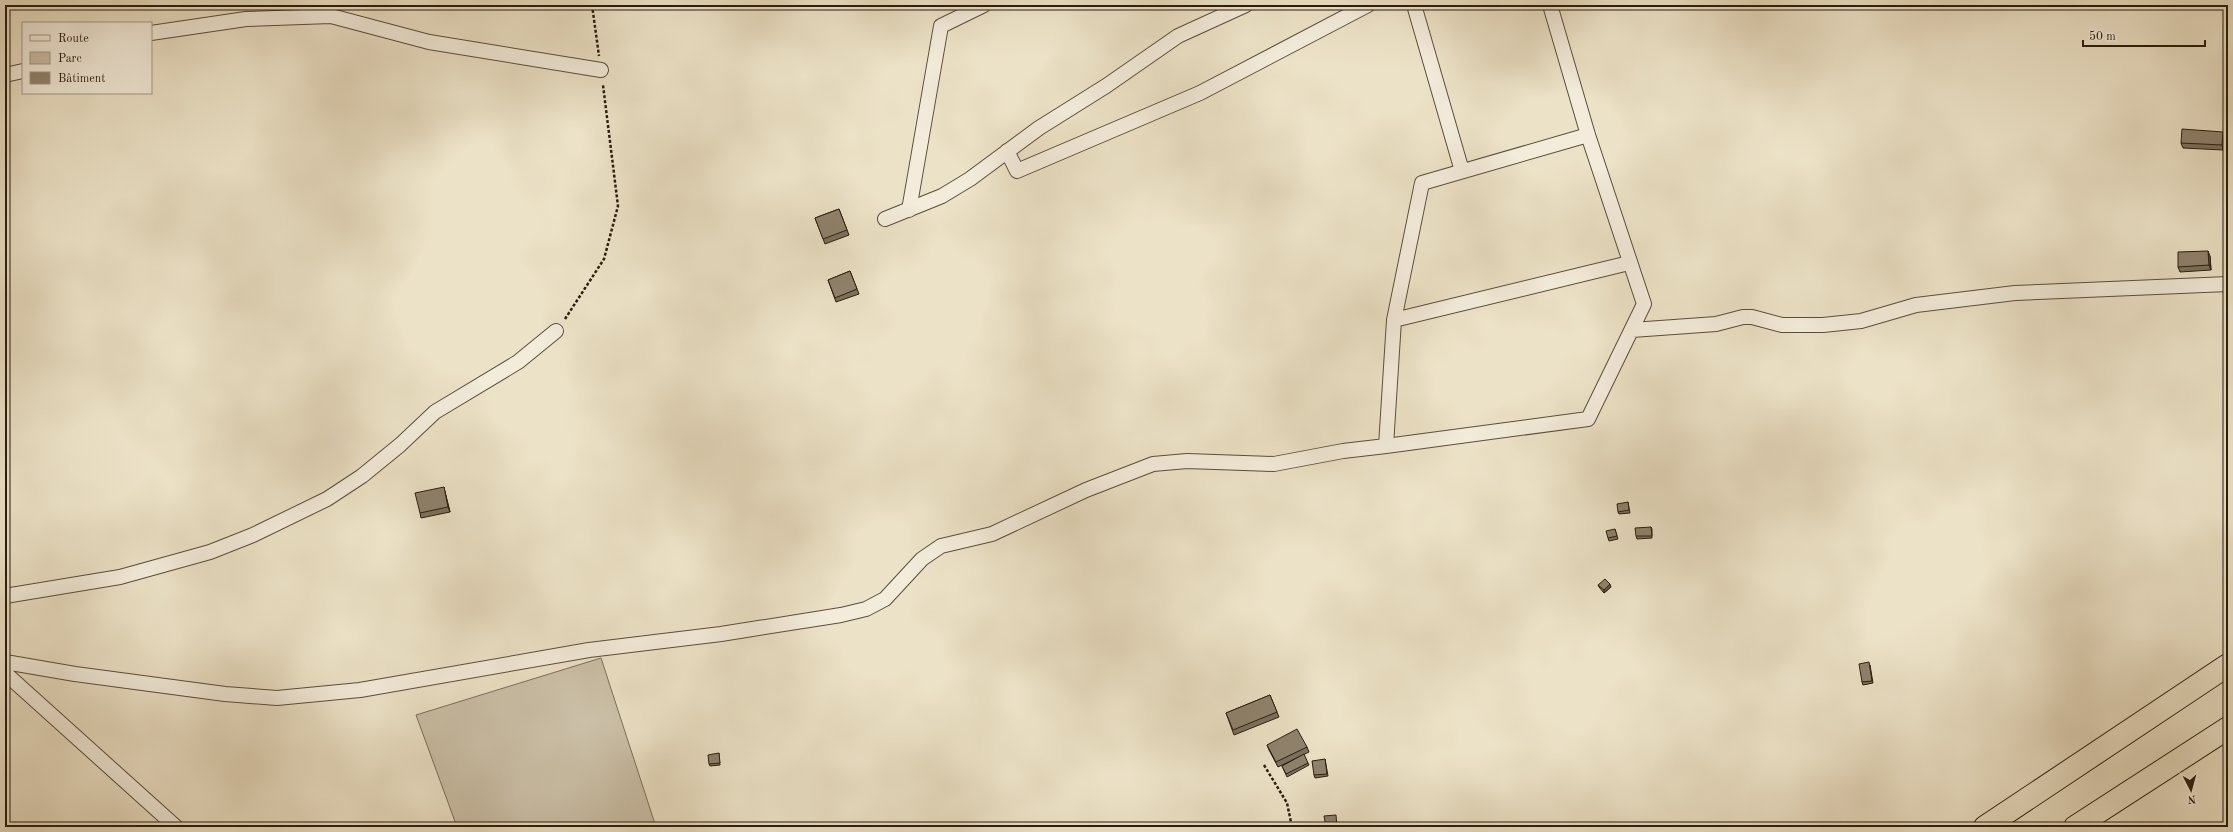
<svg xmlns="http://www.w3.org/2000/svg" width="2233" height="832" font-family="'Old Standard TT',serif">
	<rect width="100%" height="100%" fill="#ece2c7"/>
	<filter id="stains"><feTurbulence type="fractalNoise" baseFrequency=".005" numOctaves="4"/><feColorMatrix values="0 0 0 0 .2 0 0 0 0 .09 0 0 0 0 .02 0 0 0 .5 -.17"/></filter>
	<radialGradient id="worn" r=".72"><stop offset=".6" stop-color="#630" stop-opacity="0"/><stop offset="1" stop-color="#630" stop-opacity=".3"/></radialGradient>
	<!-- green -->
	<path fill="#cbc0a8" stroke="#7a6e5b" d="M601 658 656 827H457L416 715Z"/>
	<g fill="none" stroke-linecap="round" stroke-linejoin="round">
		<!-- minor casing -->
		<g stroke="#5a4e3c" stroke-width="16">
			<path id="minor" d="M1414 5 1462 171
				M1550 5 1588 135 1644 304 1588 419 1386 446 1394 320 1422 183 1588 135
				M151 33 246 19 331 16 429 42 601 70
				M5 75 23 71
				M1007 151 1017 171 1200 93 1368 5
				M909 210 941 26 984 5
				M885 219 942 196 970 179 1039 128 1106 86 1178 36 1246 5
				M1394 320 1629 263
				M1632 330 1716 324 1743 317H1752L1782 325H1823L1861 321 1916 305 2015 293 2228 284
				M5 596 120 577 210 552 253 535 327 499 362 476 400 445 435 412 518 362 556 331
				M5 662 75 674 225 694 277 698 360 690 589 650 721 634 841 615 866 609 885 599 922 559 941 546 992 534 1086 490 1153 464 1187 461 1274 464 1343 451 1386 446
				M5 673 176 827"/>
		</g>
		<!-- trunk casing -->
		<g stroke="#2a1c0e" stroke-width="24">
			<path id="trunk" d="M1985 827 2228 665
				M2075 827 2228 728"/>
		</g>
		<!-- path -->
		<path stroke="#2a1c0e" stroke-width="2.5" stroke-dasharray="3 2" stroke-linecap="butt" d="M592 5 599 56
			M565 319 604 259 618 206 603 85
			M1264 765 1287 803 1292 827"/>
		<!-- minor -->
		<use href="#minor" stroke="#f3ecdb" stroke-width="14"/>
		<!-- trunk -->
		<use href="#trunk" stroke="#ece2c7" stroke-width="22"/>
	</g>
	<!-- wall -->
	<path fill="#7b715f" stroke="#2a1c0e" d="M2224 137 2223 150 2183 148 2181 143Z
		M839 209 849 235 825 244 815 218Z
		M2210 256 2211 270 2180 272 2178 267Z
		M850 271 859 294 836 302 828 280Z
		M445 492 450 512 421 518 420 513Z
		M1628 502 1630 513 1619 514 1618 512Z
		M1651 527 1652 529V538L1637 539 1636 536Z
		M1615 529 1618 539 1609 541 1608 538Z
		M1598 585 1611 587 1604 593 1599 587Z
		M1870 665 1873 683 1863 685 1862 682Z
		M1270 695 1279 717 1234 735 1226 713Z
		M1267 745 1307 747 1309 752 1278 767 1269 750Z
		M719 753V756L720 765 710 766 709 764Z
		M1325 759 1328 776 1315 778 1314 775Z
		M1308 763 1309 765 1287 777 1282 766Z"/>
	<!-- shaded-wall -->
	<path fill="#645c4d" stroke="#2a1c0e" d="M2223 132 2224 137 2223 150 2222 145Z
		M2208 251 2210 256 2211 270 2209 265Z
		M444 487 445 492 450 512 448 507Z
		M1610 584 1611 587 1604 593V590Z"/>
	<!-- building -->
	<path fill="#8f836e" stroke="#2a1c0e" d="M2182 129 2223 132 2222 145 2181 143Z
		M839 209 847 230 823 239 815 218Z
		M2208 251 2209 265 2178 267V252Z
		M850 271 857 289 835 298 828 280Z
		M444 487 448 507 420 513 415 493Z
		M1628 502 1629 510 1618 512 1617 504Z
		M1651 527 1652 536H1636L1635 528Z
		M1615 529 1617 536 1608 538 1606 531Z
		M1605 579 1610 584 1604 590 1598 585Z
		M1869 662 1872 681 1862 682 1859 664Z
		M1270 695 1277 712 1233 730 1226 713Z
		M1297 729 1307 747 1276 762 1267 745Z
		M719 753 720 763 709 764 708 755Z
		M1304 754 1308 763 1286 774 1282 766Z
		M1325 759 1327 774 1314 775 1312 761Z
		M1336 815 1337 827H1326L1324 816Z"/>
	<!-- margin -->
	<rect width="2233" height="832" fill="none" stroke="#ece2c7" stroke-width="20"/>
	<rect x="6" y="6" width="2221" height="820" fill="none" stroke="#2a1c0e" stroke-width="2"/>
	<rect x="10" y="10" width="2213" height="812" fill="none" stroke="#2a1c0e"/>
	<!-- legend -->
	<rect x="22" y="22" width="130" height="72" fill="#f3ecdb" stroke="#a39989"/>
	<rect x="30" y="35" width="20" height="6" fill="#f3ecdb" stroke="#a39989"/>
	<text x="58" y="42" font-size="12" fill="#2a1c0e">Route</text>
	<rect x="30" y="52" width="20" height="12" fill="#cbc0a8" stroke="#a39989"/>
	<text x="58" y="62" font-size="12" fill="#2a1c0e">Parc</text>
	<rect x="30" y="72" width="20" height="12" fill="#8f836e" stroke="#a39989"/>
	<text x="58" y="82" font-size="12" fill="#2a1c0e">Bâtiment</text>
	<!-- north arrow -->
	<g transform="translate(2191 790) rotate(174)" stroke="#f3ecdb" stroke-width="3" paint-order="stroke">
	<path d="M0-3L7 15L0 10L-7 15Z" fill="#2a1c0e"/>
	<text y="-6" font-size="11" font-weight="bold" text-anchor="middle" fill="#2a1c0e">N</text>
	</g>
	<!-- scale -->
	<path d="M2083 40v6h122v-6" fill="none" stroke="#2a1c0e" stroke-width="2"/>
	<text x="2089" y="40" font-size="12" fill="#2a1c0e" stroke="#f3ecdb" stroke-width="3" paint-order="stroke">50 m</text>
	<rect width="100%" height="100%" filter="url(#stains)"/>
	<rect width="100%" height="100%" fill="url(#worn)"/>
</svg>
